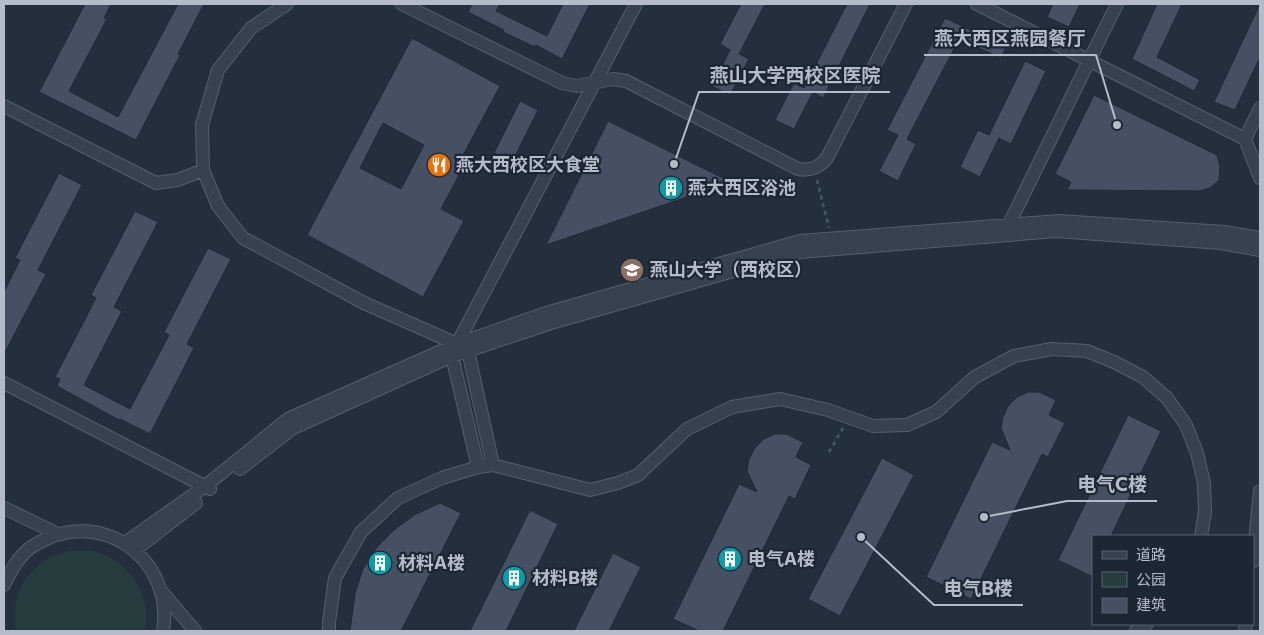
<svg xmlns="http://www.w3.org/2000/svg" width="1264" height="635" font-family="Commissioner,'Noto Sans SC',sans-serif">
	<rect width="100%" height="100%" fill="#242f3e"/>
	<!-- green -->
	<path fill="#263c3f" d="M68 551C75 551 84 550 92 551 121 557 143 582 146 611 147 618 145 625 145 631H16C11 603 20 576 46 560 52 556 61 554 68 551Z"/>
	<!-- building -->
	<path fill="#455162" stroke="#1f2835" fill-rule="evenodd" d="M85 4H111L104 18 107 19 69 91 118 117 178 4H204L178 54 180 55 136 140 39 92Z
		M472 4H500L496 11 547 36 563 4H590L562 59 536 45 535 47 503 32 504 30 468 12Z
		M741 4H765L739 54 749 59 730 95 712 86 730 50 720 44Z
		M847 4H870L823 98 813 92 794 129 775 120 794 83 804 88Z
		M1053 4H1080L1069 27 1047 17Z
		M1157 4H1182L1157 57 1200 80 1194 91 1132 59Z
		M1260 4V57L1235 110 1214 102Z
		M945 18 1006 47 1001 58 959 39 907 139 916 144 898 181 879 171 898 135 887 130Z
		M412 38 500 86 461 159 466 162 441 209 464 221 423 297 307 235ZM383 123 424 145 401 189 360 168Z
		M1025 61 1046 71 1011 144 999 138 980 177 960 167 978 130 989 135Z
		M1094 95 1217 155 1220 167 1219 180 1210 188 1199 191 1067 190 1071 182 1055 174Z
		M520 101 538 110 512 162 494 153Z
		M608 121 731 182 546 245Z
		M59 173 82 185 38 270 46 274 4 354V292L20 260 15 258Z
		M135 211 158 222 114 307 122 311 84 385 130 409 169 335 164 332 208 248 231 259 187 344 194 348 150 434 120 419 119 420 57 386 60 379 55 377 96 298 91 295Z
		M1028 392H1039L1056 400 1049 415 1065 423 1048 457 1042 454 971 599 926 577 992 442 1010 450 1001 428 1003 417 1008 406 1017 397Z
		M1128 415 1161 431 1111 536H1093V577L1058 560Z
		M775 434H786L803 442 796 457 811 465 795 499 789 496 723 631H699L673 619 739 484 757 492 747 471 749 459 755 448 764 439Z
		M882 458 914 475 840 616 808 599Z
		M440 503 461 513 401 631H350L355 593 363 569 377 547 395 529 416 514Z
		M530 510 558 524 506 631H470Z
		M613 553 641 567 609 631H574Z"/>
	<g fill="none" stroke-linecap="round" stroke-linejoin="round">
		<!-- street casing -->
		<g stroke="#565f6c" stroke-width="14">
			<path id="street" d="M287 4 251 28 218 70 202 125 203 170 218 206 243 238 364 303 457 344 468 351 493 465
				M402 4 562 83 577 86 613 79 626 81 798 169C811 171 818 168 827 158L906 4
				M977 4 1245 139
				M4 106 156 183 178 180 203 170
				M1260 108 1245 139 1260 178
				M1010 231 1009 224 1117 4
				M4 383 210 489
				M478 467 452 356 457 344 636 4
				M240 469 293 428 452 356 551 323 800 252 1056 231 1221 243 1260 250
				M4 508 58 534
				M125 543 204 487 288 419 457 344 546 313 800 241 1059 221 1224 232 1260 238
				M135 550 196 503
				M1253 561 1260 491
				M4 585C11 570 19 555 33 546 98 504 175 557 163 631
				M162 592 195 631
				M329 631V622L335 578 361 532 398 498 442 478 478 467 493 465 590 490 618 483 638 475 687 429 732 407 780 399 828 410 873 426 907 425 936 412 975 377 1014 356 1052 349 1087 351 1114 362 1143 377 1167 398 1186 425 1197 453 1204 483 1205 512 1201 536
				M1136 631 1147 624
				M1245 631 1246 624"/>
		</g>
		<!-- path -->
		<path stroke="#44595c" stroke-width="2.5" stroke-dasharray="4 4" stroke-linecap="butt" d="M817 180 829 228
			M829 452 843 428"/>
		<!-- street -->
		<use href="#street" stroke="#38414e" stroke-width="12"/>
	</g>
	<!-- icons -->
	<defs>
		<g id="restaurant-disc" transform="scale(1.25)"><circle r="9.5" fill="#e8710a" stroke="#1d2633"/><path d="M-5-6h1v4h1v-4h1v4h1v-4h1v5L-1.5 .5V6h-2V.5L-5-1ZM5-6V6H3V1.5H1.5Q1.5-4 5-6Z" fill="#fff"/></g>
		<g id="building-disc" transform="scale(1.25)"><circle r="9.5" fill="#0f9aa8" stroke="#1d2633"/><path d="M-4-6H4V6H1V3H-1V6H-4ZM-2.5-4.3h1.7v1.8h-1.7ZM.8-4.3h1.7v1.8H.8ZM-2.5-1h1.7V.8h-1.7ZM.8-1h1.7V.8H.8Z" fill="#fff"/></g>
		<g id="university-disc" transform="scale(1.25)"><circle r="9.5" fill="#8d6e63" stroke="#1d2633"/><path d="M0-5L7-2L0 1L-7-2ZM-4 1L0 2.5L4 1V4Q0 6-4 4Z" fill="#fff"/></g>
	</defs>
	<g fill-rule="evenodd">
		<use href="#restaurant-disc" x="439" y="165"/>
		<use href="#building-disc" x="671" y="188"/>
		<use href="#university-disc" x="632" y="270"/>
		<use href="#building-disc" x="730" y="559"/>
		<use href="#building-disc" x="380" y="563"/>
		<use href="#building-disc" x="514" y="578"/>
	</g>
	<g text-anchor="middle" stroke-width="4.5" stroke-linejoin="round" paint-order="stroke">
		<!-- poi labels -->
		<g font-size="18" font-weight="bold" fill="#b4bcc9" stroke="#1d2633" text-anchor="start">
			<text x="456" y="171">燕大西校区大食堂</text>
			<text x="688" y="194">燕大西区浴池</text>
			<text x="650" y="276">燕山大学（西校区）</text>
			<text x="748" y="565">电气A楼</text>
			<text x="398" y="569">材料A楼</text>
			<text x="532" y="584">材料B楼</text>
		</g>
	</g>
	<!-- callouts -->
	<path fill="none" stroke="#b4bcc9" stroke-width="2" d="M1117 125L1096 55H924M674 164L699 92H890M984 517L1067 501H1157M861 537L934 605H1023"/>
	<g fill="#b4bcc9" stroke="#1d2633" stroke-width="2">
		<circle cx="1117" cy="125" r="5"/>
		<circle cx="674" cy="164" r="5"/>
		<circle cx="984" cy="517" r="5"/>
		<circle cx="861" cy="537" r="5"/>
	</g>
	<g font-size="19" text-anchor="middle" font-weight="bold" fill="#b4bcc9" stroke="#1d2633" stroke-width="4.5" stroke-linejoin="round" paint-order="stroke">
		<text x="1010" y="45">燕大西区燕园餐厅</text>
		<text x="795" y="82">燕山大学西校区医院</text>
		<text x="1112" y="491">电气C楼</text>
		<text x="978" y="595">电气B楼</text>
	</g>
	<!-- border -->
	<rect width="1264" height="635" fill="none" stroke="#b4bcc9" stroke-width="10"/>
	<!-- legend -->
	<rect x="1092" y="535" width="162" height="90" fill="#1d2633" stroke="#59626f"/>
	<rect x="1102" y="551" width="25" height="8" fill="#38414e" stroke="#59626f"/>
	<text x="1136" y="560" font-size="15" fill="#b4bcc9">道路</text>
	<rect x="1102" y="572" width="25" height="15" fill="#263c3f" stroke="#59626f"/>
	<text x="1136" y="585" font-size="15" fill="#b4bcc9">公园</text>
	<rect x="1102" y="598" width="25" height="15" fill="#455162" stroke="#59626f"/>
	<text x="1136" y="610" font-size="15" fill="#b4bcc9">建筑</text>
</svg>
